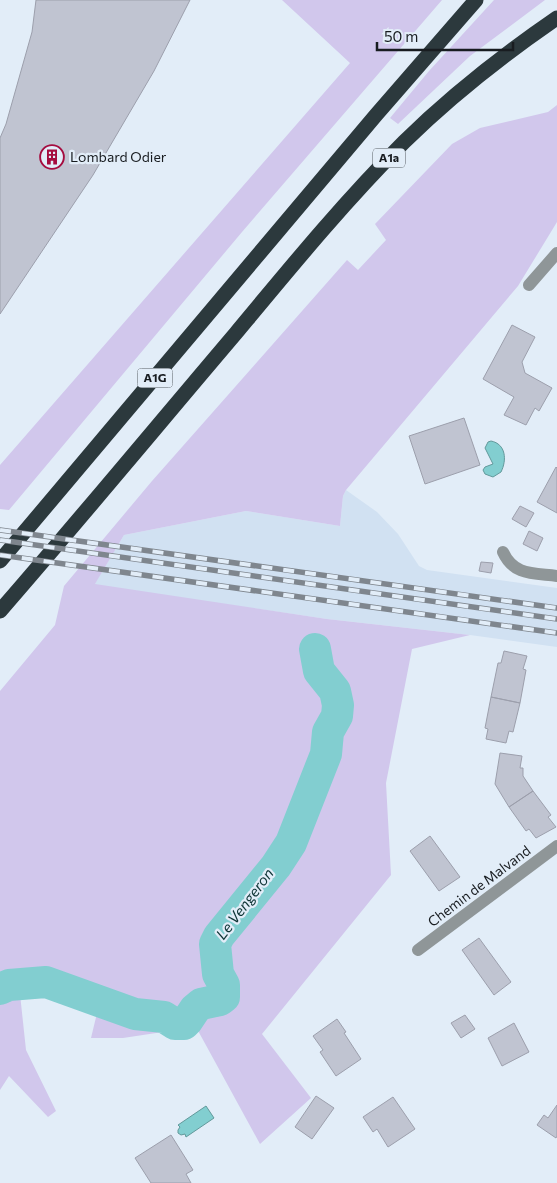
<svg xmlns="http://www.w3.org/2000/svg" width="557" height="1183" font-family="Commissioner,sans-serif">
	<rect width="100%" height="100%" fill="#e2edf8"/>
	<!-- built -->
	<path fill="#d1e1f2" d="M346 490 377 512 398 534 419 566 427 570 557 588V647L470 635 327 619 94 585 124 535 246 511 340 526 343 496Z"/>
	<!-- green -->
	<path fill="#d1c7ec" d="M282 0H442L242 232 9 510 0 509V465L350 63Z
		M494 0H545L470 56 398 124 390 118 429 71Z
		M557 105V222L518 286 346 490 343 496 340 526 246 511 124 535 95 584 327 619 470 635 412 649 386 783 391 875 262 1034 311 1098 260 1144 196 1027 123 1038H91L98 1009 55 991 20 994 26 1050 56 1111 48 1117 9 1076 0 1090V691L55 625 64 586 152 481 347 260 358 270 386 240 375 224 452 144 480 128 548 112Z"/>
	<!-- water -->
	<path fill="#82ced0" stroke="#62999b" d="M491 441C506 444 507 460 501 472L493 477 485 474 483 470 485 467 493 464 485 448 488 442Z
		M206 1106 214 1118 186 1137 185 1134 181 1135 178 1133V1130L180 1127 178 1125Z"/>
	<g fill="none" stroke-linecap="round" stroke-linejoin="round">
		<!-- river -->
		<path stroke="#82ced0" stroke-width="32" d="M0 989 9 985 46 982 135 1014 164 1017 175 1024H184L187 1021 195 1009 201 1004 220 1000 224 997V985L218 974 215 944 219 936 276 866 291 843 326 754 328 732 337 716 338 705 335 691 319 671 315 649"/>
	</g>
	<!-- building -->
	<path fill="#c0c4d1" stroke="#9c9fac" d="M36 0H190L154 71 93 175 0 314V138L6 124 32 32Z
		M512 325 535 337 522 362 525 373 552 388 539 411 535 408 526 425 504 415 514 397 483 379Z
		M464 418 480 465 425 484 409 436Z
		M556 467 557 468V513L537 502Z
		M520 506 534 513 526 527 512 519Z
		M529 531 543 538 537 551 523 544Z
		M481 562 493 563 491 573 479 571Z
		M504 651 527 656 523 669 526 670 520 703 491 697 498 663H501Z
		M491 697 520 703 513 732 509 731 506 743 486 739 488 729 485 728Z
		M500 753 522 756 520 768H523V776L533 791 509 807 495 784Z
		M533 791 551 815 548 817 556 827 536 838 529 829 526 831 509 807Z
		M430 836 460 877 439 891 410 851Z
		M479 938 511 982 494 995 462 950Z
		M465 1015 475 1029 461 1038 451 1023Z
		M337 1019 346 1032 344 1033 361 1059 336 1076 320 1052 323 1050 313 1036Z
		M514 1023 529 1052 502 1066 488 1038Z
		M316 1096 334 1108 312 1139 295 1127Z
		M393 1097 415 1129 388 1147 377 1129 373 1132 363 1117Z
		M557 1105V1136L556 1138 537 1125 544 1115 548 1118Z
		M171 1135 193 1170 186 1174 191 1183H151L135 1158Z"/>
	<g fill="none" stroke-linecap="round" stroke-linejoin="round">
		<!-- street -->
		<path stroke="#8f9698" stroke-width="12" d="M529 285 557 253
			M503 552C514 576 534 573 557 576
			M418 950 557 846"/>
		<!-- highway -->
		<path stroke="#2c393d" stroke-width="15" d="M0 561 376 115 476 0
			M0 611C80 519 157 426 236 333 290 268 344 202 404 142 451 96 503 55 557 18"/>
		<!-- rail casing -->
		<g stroke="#7f868e" stroke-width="5.5">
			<path id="rail" d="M0 530 557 608
				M0 540 557 619
				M0 555 557 633"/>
		</g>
		<!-- rail -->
		<use href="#rail" stroke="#e2edf8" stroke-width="4" stroke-dasharray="11" stroke-linecap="butt"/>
	</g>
	<!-- icons -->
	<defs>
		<g id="building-ring" transform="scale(1.25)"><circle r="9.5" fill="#e2edf8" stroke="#a50c3f" stroke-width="1.5"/><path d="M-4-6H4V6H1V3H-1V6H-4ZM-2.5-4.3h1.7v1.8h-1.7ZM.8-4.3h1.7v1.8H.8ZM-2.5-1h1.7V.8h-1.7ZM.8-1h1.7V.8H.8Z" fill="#a50c3f"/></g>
	</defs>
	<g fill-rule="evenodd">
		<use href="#building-ring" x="52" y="157"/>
	</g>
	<g text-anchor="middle" stroke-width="4.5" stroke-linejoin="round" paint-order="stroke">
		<!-- shield labels -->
		<g fill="#e2edf8" stroke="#555b61" stroke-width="1">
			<rect x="373" y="148.5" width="32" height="19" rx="4"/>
			<rect x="137.5" y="368.5" width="35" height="19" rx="4"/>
		</g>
		<g font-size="12" font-weight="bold" fill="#181c20">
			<text x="389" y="162">A1a</text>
			<text x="155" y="382">A1G</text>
		</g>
		<!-- poi labels -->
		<g font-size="14" fill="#181c20" stroke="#e2edf8" text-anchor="start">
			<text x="70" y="162">Lombard Odier</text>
		</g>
		<!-- street labels -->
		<g font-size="14" fill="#181c20" stroke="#e2edf8">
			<text transform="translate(479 886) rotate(-37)" y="5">Chemin de Malvand</text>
		</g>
		<!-- water labels -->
		<g font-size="15" font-style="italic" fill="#0e3435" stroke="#e2edf8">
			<text transform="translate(245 904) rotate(-53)" y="5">Le Vengeron</text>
		</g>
	</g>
	<!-- scale -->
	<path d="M377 42v8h136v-8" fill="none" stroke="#181c20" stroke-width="2.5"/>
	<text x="384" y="42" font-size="15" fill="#181c20" stroke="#e2edf8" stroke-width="4" paint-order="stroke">50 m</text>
</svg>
